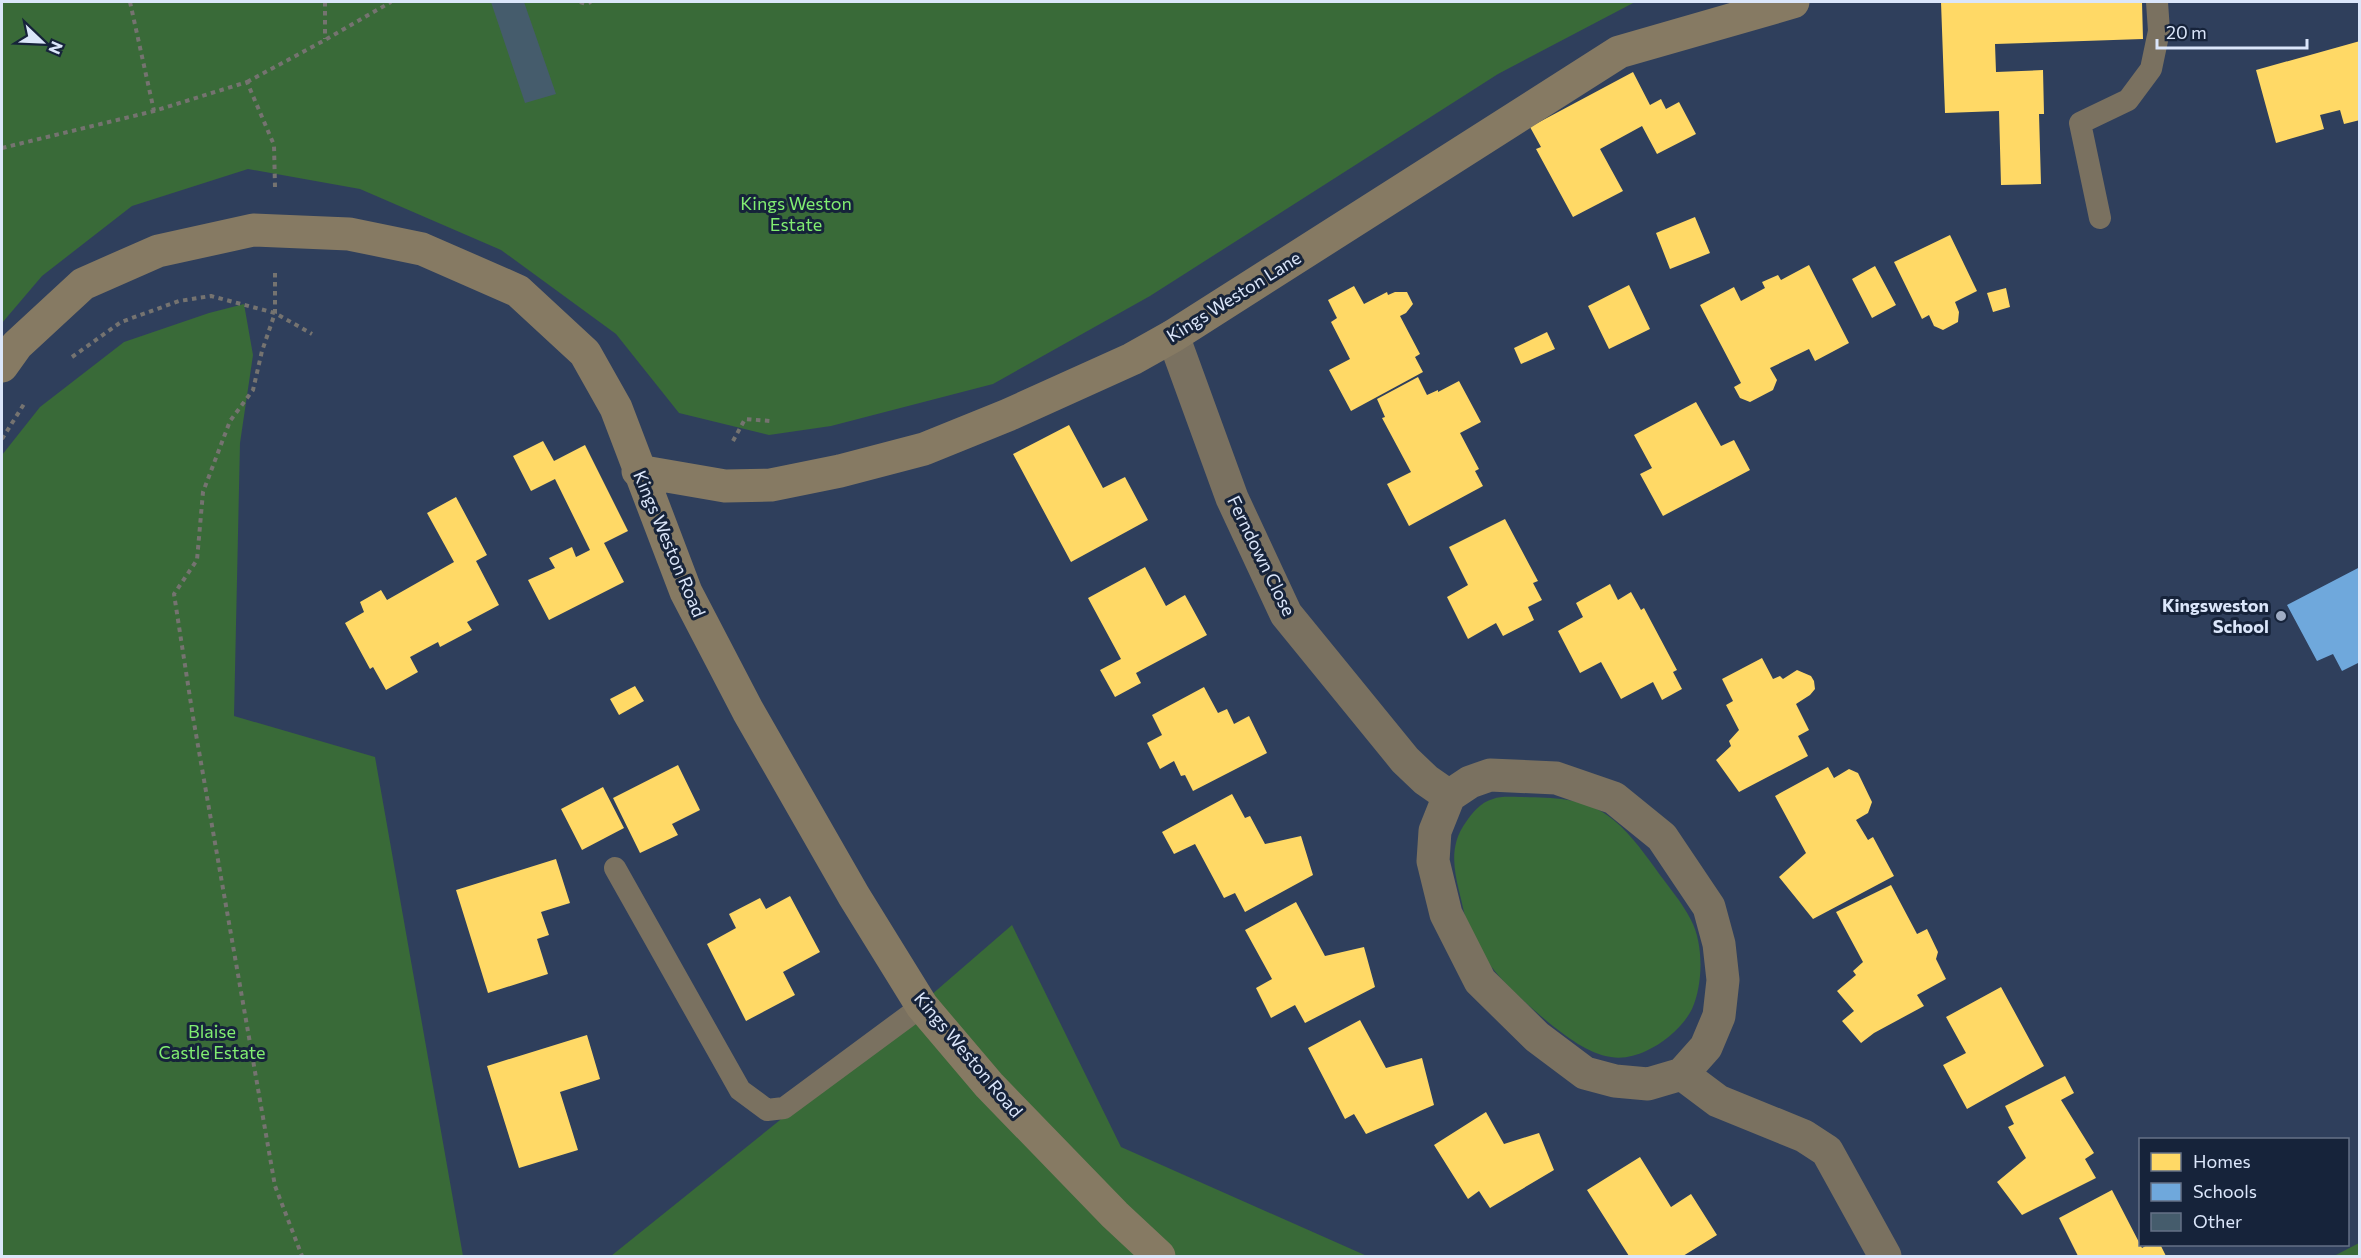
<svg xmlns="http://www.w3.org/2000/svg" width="2361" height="1258" font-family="Commissioner,sans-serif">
	<rect width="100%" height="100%" fill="#2f3f5c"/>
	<!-- green -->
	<path fill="#396a38" d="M2 2H1635L1498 74 1150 296 993 384 831 426 769 435 679 413 616 334 501 250 360 189 248 169 132 206 42 276 2 323Z
		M244 304 253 355 240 443 234 716 375 757 463 1256H2V455L40 407 124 342 209 313Z
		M1520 797C1550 798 1580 797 1607 815 1627 829 1641 849 1655 868 1667 885 1682 902 1691 920 1704 944 1703 985 1692 1009 1683 1027 1664 1043 1646 1051 1635 1056 1623 1059 1611 1057 1588 1054 1566 1036 1548 1022 1517 996 1482 965 1468 926 1464 915 1462 902 1459 891 1453 866 1450 844 1466 822 1472 813 1481 802 1493 799 1500 796 1511 797 1520 797Z
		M1012 925 1121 1147 1367 1256H611L871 1047Z
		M2359 1243V1256H2334Z"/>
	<!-- homes -->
	<path fill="#ffd966" d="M1941 2H2142L2143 39 1995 44 1996 72 2043 70 2044 114H2039L2041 184 2001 185 1999 111 1945 113Z
		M2360 41V120L2344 124 2340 110 2320 115 2324 129 2276 143 2256 70Z
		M1633 72 1650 105 1661 99 1666 109 1679 102 1696 134 1657 154 1642 126 1600 149 1623 191 1573 217 1536 149 1541 147 1530 127Z
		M1695 217 1710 253 1670 269 1656 233Z
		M1950 235 1977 291 1955 302 1959 312 1958 322 1943 330 1934 326 1929 315 1922 319 1894 262Z
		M1809 265 1849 343 1815 361 1809 349 1770 368 1777 380 1773 390 1750 402 1740 398 1734 387 1741 383 1700 305 1734 287 1741 301 1765 288 1762 282 1778 275 1781 280Z
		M1875 266 1896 305 1872 318 1852 279Z
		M1629 285 1650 329 1609 349 1588 306Z
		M1354 286 1364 304 1387 292 1388 295 1395 292H1407L1413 304 1406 313 1400 316 1420 354 1415 357 1423 372 1351 411 1329 370 1350 359 1331 322 1337 318 1328 300Z
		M2006 288 2010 307 1993 312 1987 293Z
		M1547 332 1555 349 1521 364 1514 348Z
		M1418 377 1427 395 1438 390V392L1459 381 1481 422 1460 433 1479 469 1475 471 1483 486 1409 526 1387 484 1411 472 1382 418 1385 417 1377 399Z
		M1696 402 1721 446 1734 440 1750 470 1663 516 1640 474 1652 468 1634 435Z
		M1069 425 1103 488 1125 477 1148 520 1071 562 1013 454Z
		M543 441 554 461 585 445 628 531 604 543 624 582 549 620 528 580 555 568 549 558 572 547 576 557 590 550 555 479 531 491 513 456Z
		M456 497 487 555 476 561 499 605 467 622 472 630 440 647 438 642 410 657 418 672 386 690 373 667 370 669 345 623 364 612 360 602 381 590 387 600 454 562 427 513Z
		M1505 519 1538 581 1533 583 1542 600 1528 607 1534 620 1503 636 1496 623 1468 639 1447 597 1468 585 1449 547Z
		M1145 567 1166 606 1185 595 1207 635 1136 673 1141 683 1115 697 1100 670 1121 659 1088 598Z
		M1610 584 1618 600 1631 592 1641 610 1644 608 1677 670 1673 672 1682 689 1662 700 1653 682 1621 699 1601 662 1580 673 1558 631 1583 617 1576 603Z
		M1762 658 1773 679 1780 676 1783 679 1797 670 1811 676 1814 681 1815 689 1810 695 1796 704 1809 730 1798 736 1808 756 1739 792 1716 760 1731 746 1729 741 1739 730 1726 705 1733 701 1722 679Z
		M635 686 644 701 619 715 610 699Z
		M1204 687 1218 713 1227 709 1234 724 1249 716 1267 753 1193 791 1185 775 1181 776 1174 761 1160 769 1147 743 1162 735 1152 715Z
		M678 765 700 810 672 824 678 835 640 853 613 798Z
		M1828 767 1834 778 1849 769 1858 773 1872 802 1868 813 1856 820 1868 840 1873 837 1894 876 1813 919 1779 877 1806 853 1775 796Z
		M603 787 624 828 582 850 561 809Z
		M1232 794 1245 818 1250 816 1265 844 1301 836 1313 875 1245 912 1235 893 1224 898 1195 844 1174 854 1162 832Z
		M556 859 570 903 541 912 549 935 537 939 548 974 488 993 456 890Z
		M1891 885 1917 934 1927 929 1938 952 1936 959 1946 979 1917 995 1924 1006 1874 1033 1861 1043 1842 1021 1854 1011 1837 991 1856 975 1853 971 1863 962 1836 912Z
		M790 896 820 952 783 972 795 995 746 1021 707 944 736 928 729 914 760 898 766 909Z
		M1296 902 1325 956 1364 947 1375 987 1305 1023 1295 1005 1271 1018 1256 988 1272 979 1245 930Z
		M2001 987 2044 1066 1967 1109 1943 1065 1966 1053 1946 1017Z
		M1360 1020 1386 1068 1422 1058 1434 1105 1366 1134 1354 1114 1345 1119 1308 1048Z
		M587 1035 600 1079 560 1092 578 1150 519 1168 487 1066Z
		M2065 1076 2074 1093 2061 1100 2094 1153 2085 1159 2096 1178 2022 1215 1997 1182 2026 1158 2008 1127 2014 1124 2005 1106Z
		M1486 1112 1504 1144 1539 1133 1554 1170 1490 1208 1479 1191 1468 1199 1434 1145Z
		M1640 1157 1671 1207 1691 1194 1717 1235 1683 1256H1629L1587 1190Z
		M2112 1190 2142 1248 2149 1244H2160L2166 1256H2078L2059 1218Z"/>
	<!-- schools -->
	<path fill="#6fa8dc" d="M2360 567V662L2342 671 2333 654 2317 661 2287 605Z"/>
	<!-- building -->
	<path fill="#455c6c" d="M491 2H524L556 94 525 103Z"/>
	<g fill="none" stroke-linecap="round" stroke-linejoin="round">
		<!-- path -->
		<path stroke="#757370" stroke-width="4" stroke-dasharray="4.5 4.5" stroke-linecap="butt" d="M130 2 154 111
			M325 2V39
			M580 2 586 4 591 2
			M247 82 325 40 391 2
			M2 148 154 111 247 82 274 145 275 187
			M275 273V313L262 351 253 390 230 421 203 492 197 560 174 594 193 717 275 1186 302 1256
			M72 357 121 322 179 301 211 296 275 313 312 334
			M2 439 24 404
			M733 441 745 419 770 421"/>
		<!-- lane -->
		<path stroke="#7a7160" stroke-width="22" d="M2100 218 2080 123 2128 100 2151 69 2159 31 2157 2
			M615 868 740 1090 767 1110 784 1108 922 1006"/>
		<!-- street -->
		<path stroke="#7a7160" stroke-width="33" d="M1173 336 1232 498 1286 614 1405 760 1426 780 1449 796
			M1490 775 1556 778 1614 798 1662 837 1709 907 1719 944 1723 980 1719 1016 1706 1047 1682 1074 1648 1084 1615 1081 1585 1073 1537 1037 1480 981 1446 914 1433 861 1435 831 1449 796 1470 782Z
			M1682 1074 1718 1101 1804 1136 1827 1151 1885 1256"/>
		<!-- secondary -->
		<path stroke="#867a63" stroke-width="33" d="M2 366 17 345 83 284 158 251 253 230 349 234 422 249 518 291 585 353 616 408 686 592 748 711 854 896 922 1006 989 1085 1115 1215 1159 1256
			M638 471 725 486 771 485 840 471 924 449 1008 415 1132 359 1173 336 1619 52 1793 2"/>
	</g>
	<!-- markers -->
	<circle fill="#9facc3" stroke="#16233a" stroke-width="2" cx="2281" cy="616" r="6"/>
	<g text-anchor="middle" stroke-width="6" stroke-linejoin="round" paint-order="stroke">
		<!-- park labels -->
		<g font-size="18" fill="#81ed71" stroke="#16233a">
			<text x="796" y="210">Kings Weston<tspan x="796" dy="21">Estate</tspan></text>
			<text x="212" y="1038">Blaise<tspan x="212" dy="21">Castle Estate</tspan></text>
		</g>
		<!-- street labels -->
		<g font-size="18" fill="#dbe6fa" stroke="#16233a">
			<text transform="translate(1234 297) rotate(-32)" y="6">Kings Weston Lane</text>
			<text transform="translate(669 544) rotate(67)" y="6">Kings Weston Road</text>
			<text transform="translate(1261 556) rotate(64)" y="6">Ferndown Close</text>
			<text transform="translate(968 1055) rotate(50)" y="6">Kings Weston Road</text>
		</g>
		<!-- poi labels -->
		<g font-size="18" font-weight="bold" fill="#dbe6fa" stroke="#16233a" text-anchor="end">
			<text x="2269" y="612">Kingsweston<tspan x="2269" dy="21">School</tspan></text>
		</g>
	</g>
	<!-- border -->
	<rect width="2361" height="1258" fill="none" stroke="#dbe6fa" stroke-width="6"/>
	<!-- legend -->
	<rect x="2139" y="1138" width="210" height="108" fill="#16233a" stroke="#657187" stroke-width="1.5"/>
	<rect x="2151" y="1153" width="30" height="18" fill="#ffd966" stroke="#657187" stroke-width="1.5"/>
	<text x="2193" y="1168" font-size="18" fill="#dbe6fa">Homes</text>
	<rect x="2151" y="1183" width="30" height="18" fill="#6fa8dc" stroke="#657187" stroke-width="1.5"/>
	<text x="2193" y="1198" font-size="18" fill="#dbe6fa">Schools</text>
	<rect x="2151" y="1213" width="30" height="18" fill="#455c6c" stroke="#657187" stroke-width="1.5"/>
	<text x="2193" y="1228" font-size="18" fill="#dbe6fa">Other</text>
	<!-- north arrow -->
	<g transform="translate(42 42) rotate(113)" stroke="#16233a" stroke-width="4.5" paint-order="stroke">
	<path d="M0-4.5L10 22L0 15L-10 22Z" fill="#dbe6fa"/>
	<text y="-9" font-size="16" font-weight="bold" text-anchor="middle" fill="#dbe6fa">N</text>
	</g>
	<!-- scale -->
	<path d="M2157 39v9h150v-9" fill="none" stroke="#dbe6fa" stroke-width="3"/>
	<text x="2166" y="39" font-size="18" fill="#dbe6fa" stroke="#16233a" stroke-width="4.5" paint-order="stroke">20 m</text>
</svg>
